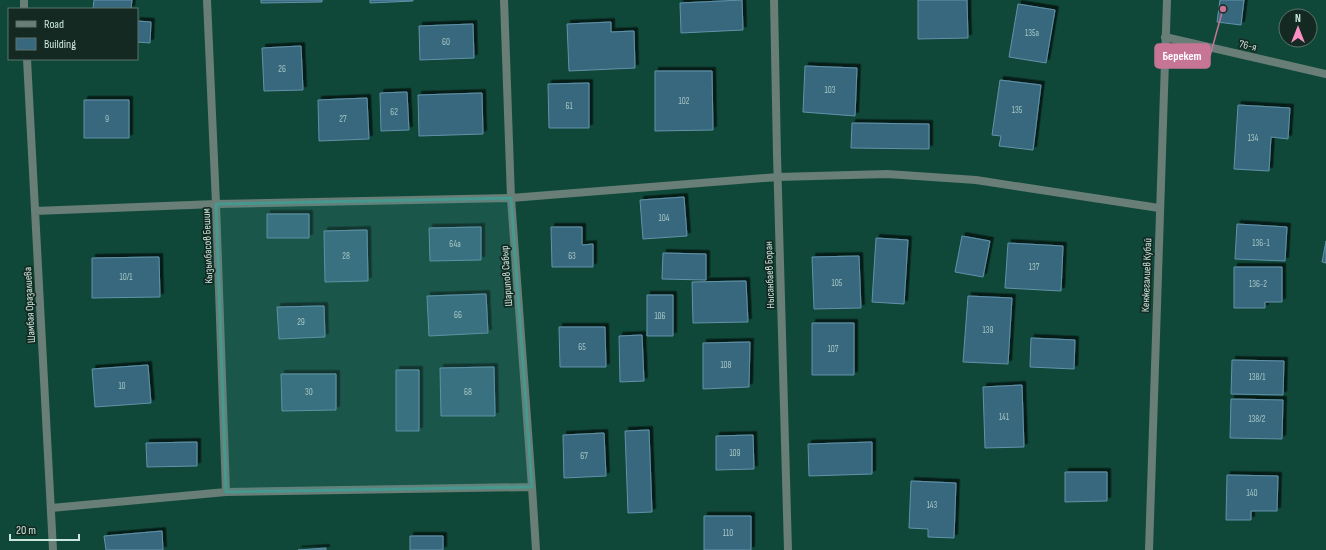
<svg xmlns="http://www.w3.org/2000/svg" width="1326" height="550" font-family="'Sofia Sans Condensed',sans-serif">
	<defs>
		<filter id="shadow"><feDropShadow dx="3.5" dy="-3.5" stdDeviation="0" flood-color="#0009"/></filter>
	</defs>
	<rect width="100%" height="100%" fill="#0f4839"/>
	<!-- building -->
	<path fill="#38687e" stroke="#6292aa" filter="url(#shadow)" d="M94 0H132L131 9H93Z
		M261 0H322V2L261 3Z
		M370 0H413V1L370 3Z
		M742 0 743 30 681 33 680 3Z
		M918 0H967L968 38 918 39Z
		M1220 0H1244L1241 25 1217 22Z
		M1018 4 1055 10 1046 63 1009 57Z
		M137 21 151 22 150 43 137 42Z
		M611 22V32L634 31 635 68 569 71 567 24Z
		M473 24 474 58 420 60 419 26Z
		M301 46 303 90 264 91 262 48Z
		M805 66 857 68 855 116 803 112Z
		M655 71H712L713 130 655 131Z
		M1000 80 1041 85 1033 150 999 146 1001 136 992 135Z
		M589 83V128H549L548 84Z
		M407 92 409 130 381 131 380 93Z
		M482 93 483 134 419 136 418 95Z
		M367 98 369 139 319 141 318 100Z
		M84 100H129V138H84Z
		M1238 105 1290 108 1288 139 1271 137 1269 171 1234 169Z
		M852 123 929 124V149L851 148Z
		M684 197 687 236 643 239 640 200Z
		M267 214H309V238H267Z
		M1237 224 1287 227 1285 261 1235 259Z
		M481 227V260L430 261 429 228Z
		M551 227H582V245L593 244V267H552Z
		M367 230 368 281 325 282 324 231Z
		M962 236 990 241 983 277 955 272Z
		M876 238 908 240 904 304 872 302Z
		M1326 241V263L1322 262Z
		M1008 243 1063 246 1061 291 1005 288Z
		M663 253 706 254V280L662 279Z
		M859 256 861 308 814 309 812 257Z
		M159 257 160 297 92 298V258Z
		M1234 267H1282V302H1265V308H1234Z
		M746 281 748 322 693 323 692 282Z
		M486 294 488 333 429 336 427 296Z
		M647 295H673V336H647Z
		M968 296 1012 298 1008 364 963 362Z
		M324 306 325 337 279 339 277 307Z
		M812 323H854V375H812Z
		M559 327H605L606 367H560Z
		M642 335 644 381 620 382 619 336Z
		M1031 338 1075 340 1074 369 1030 367Z
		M750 342 749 387 703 389V343Z
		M1232 360 1284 361 1283 395 1231 394Z
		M148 365 151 403 95 407 92 369Z
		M494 367 495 416H441L440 368Z
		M396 370H419V431H396Z
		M281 374H336V410L282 411Z
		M1022 385 1024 447 985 448 983 387Z
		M1231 399 1283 400 1282 439 1230 438Z
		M649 430 652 512 628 513 625 431Z
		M604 433 606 476 564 478 563 435Z
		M753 435 754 469 716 470V436Z
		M197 442V466L147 467 146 443Z
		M872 442V474L809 476 808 444Z
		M1065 472H1107V501L1065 502Z
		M1227 475 1278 476 1277 511H1251V520H1226Z
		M911 481 956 483 954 538 928 537V529L909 528Z
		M704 516H751V550H704Z
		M162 531 163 550H106L104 536Z
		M410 536H443V550H410Z
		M326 548V550H298Z"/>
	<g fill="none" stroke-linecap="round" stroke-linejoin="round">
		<!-- minor -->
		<path stroke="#687e76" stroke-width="8" d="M24 0V9
			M207 0 216 204 226 492
			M504 0 511 198 532 487 536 550
			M774 0 777 155 788 550
			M1165 37 1326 74
			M27 59 53 550
			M35 211 216 204 511 198 778 177 887 174 976 180 1159 208
			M51 508 226 492 532 487
			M1149 550 1167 0"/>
	</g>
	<!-- marked area -->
	<path fill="#47988f" fill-opacity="0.2" stroke="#47988f" stroke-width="3" stroke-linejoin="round" d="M511 198 532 487 226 492 216 204Z"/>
	<g text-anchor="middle" stroke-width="3.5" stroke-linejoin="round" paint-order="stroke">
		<!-- number labels -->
		<g font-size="9" fill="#a6c6c4">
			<text x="1032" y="36">135а</text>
			<text x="446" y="45">60</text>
			<text x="282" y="72">26</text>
			<text x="830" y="93">103</text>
			<text x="684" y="104">102</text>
			<text x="569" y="109">61</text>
			<text x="1017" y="113">135</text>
			<text x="394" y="115">62</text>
			<text x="107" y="122">9</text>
			<text x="343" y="122">27</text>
			<text x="1253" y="141">134</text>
			<text x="664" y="221">104</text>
			<text x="1261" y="246">136-1</text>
			<text x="455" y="247">64а</text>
			<text x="346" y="259">28</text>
			<text x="572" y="259">63</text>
			<text x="1034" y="270">137</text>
			<text x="126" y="280">10/1</text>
			<text x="837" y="286">105</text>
			<text x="1258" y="287">136-2</text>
			<text x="458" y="318">66</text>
			<text x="660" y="319">106</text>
			<text x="301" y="325">29</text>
			<text x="988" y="333">139</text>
			<text x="582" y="350">65</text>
			<text x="833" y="352">107</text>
			<text x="726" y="368">108</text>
			<text x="1257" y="380">138/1</text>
			<text x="122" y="389">10</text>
			<text x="309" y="395">30</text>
			<text x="468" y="395">68</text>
			<text x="1004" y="420">141</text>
			<text x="1257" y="422">138/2</text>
			<text x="735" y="456">109</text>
			<text x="584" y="459">67</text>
			<text x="1252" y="496">140</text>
			<text x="932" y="508">143</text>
			<text x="728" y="536">110</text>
		</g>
		<!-- street labels -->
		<g font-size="11" fill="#cbe6dc" stroke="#132922">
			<text transform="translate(1248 45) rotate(13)" y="4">76-я</text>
			<text transform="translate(207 246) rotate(-92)" y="4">Кызылбасов Бешим</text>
			<text transform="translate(769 275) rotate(-92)" y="4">Нысанбаев Боран</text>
			<text transform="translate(1146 275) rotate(-88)" y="4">Кенжегалиев Кубай</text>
			<text transform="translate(506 276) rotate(-94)" y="4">Шарипов Сабыр</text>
			<text transform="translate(29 305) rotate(-93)" y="4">Шамбая Оразалиева</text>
		</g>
	</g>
	<!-- callouts -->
	<path fill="none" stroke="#c67595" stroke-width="1.5" d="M1223 9L1210 56"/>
	<circle fill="#c67595" stroke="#132922" stroke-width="1.5" cx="1223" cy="9" r="4"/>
	<rect fill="#c67595" stroke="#c67595" stroke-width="1.5" x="1155" y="44" width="55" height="24" rx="4"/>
	<g font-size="12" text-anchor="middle" font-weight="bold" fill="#fff">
		<text x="1182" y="60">Берекет</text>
	</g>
	<!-- legend -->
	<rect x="8" y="8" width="130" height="52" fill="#132922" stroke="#5d756c"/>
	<rect x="16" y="21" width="20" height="6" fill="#687e76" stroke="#5d756c"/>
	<text x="44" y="28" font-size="12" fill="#cbe6dc">Road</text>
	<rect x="16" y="38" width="20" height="12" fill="#38687e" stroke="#5d756c"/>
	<text x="44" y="48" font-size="12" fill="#cbe6dc">Building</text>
	<!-- north arrow -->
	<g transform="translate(1298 28)"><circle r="19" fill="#132922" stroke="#5d756c"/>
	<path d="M0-3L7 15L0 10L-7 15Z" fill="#fc8fc3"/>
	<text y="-6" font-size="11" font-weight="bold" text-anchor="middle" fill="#cbe6dc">N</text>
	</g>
	<!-- scale -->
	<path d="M10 534v6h69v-6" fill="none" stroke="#cbe6dc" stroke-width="2"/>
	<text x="16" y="534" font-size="12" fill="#cbe6dc" stroke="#132922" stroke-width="3" paint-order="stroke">20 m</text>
</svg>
